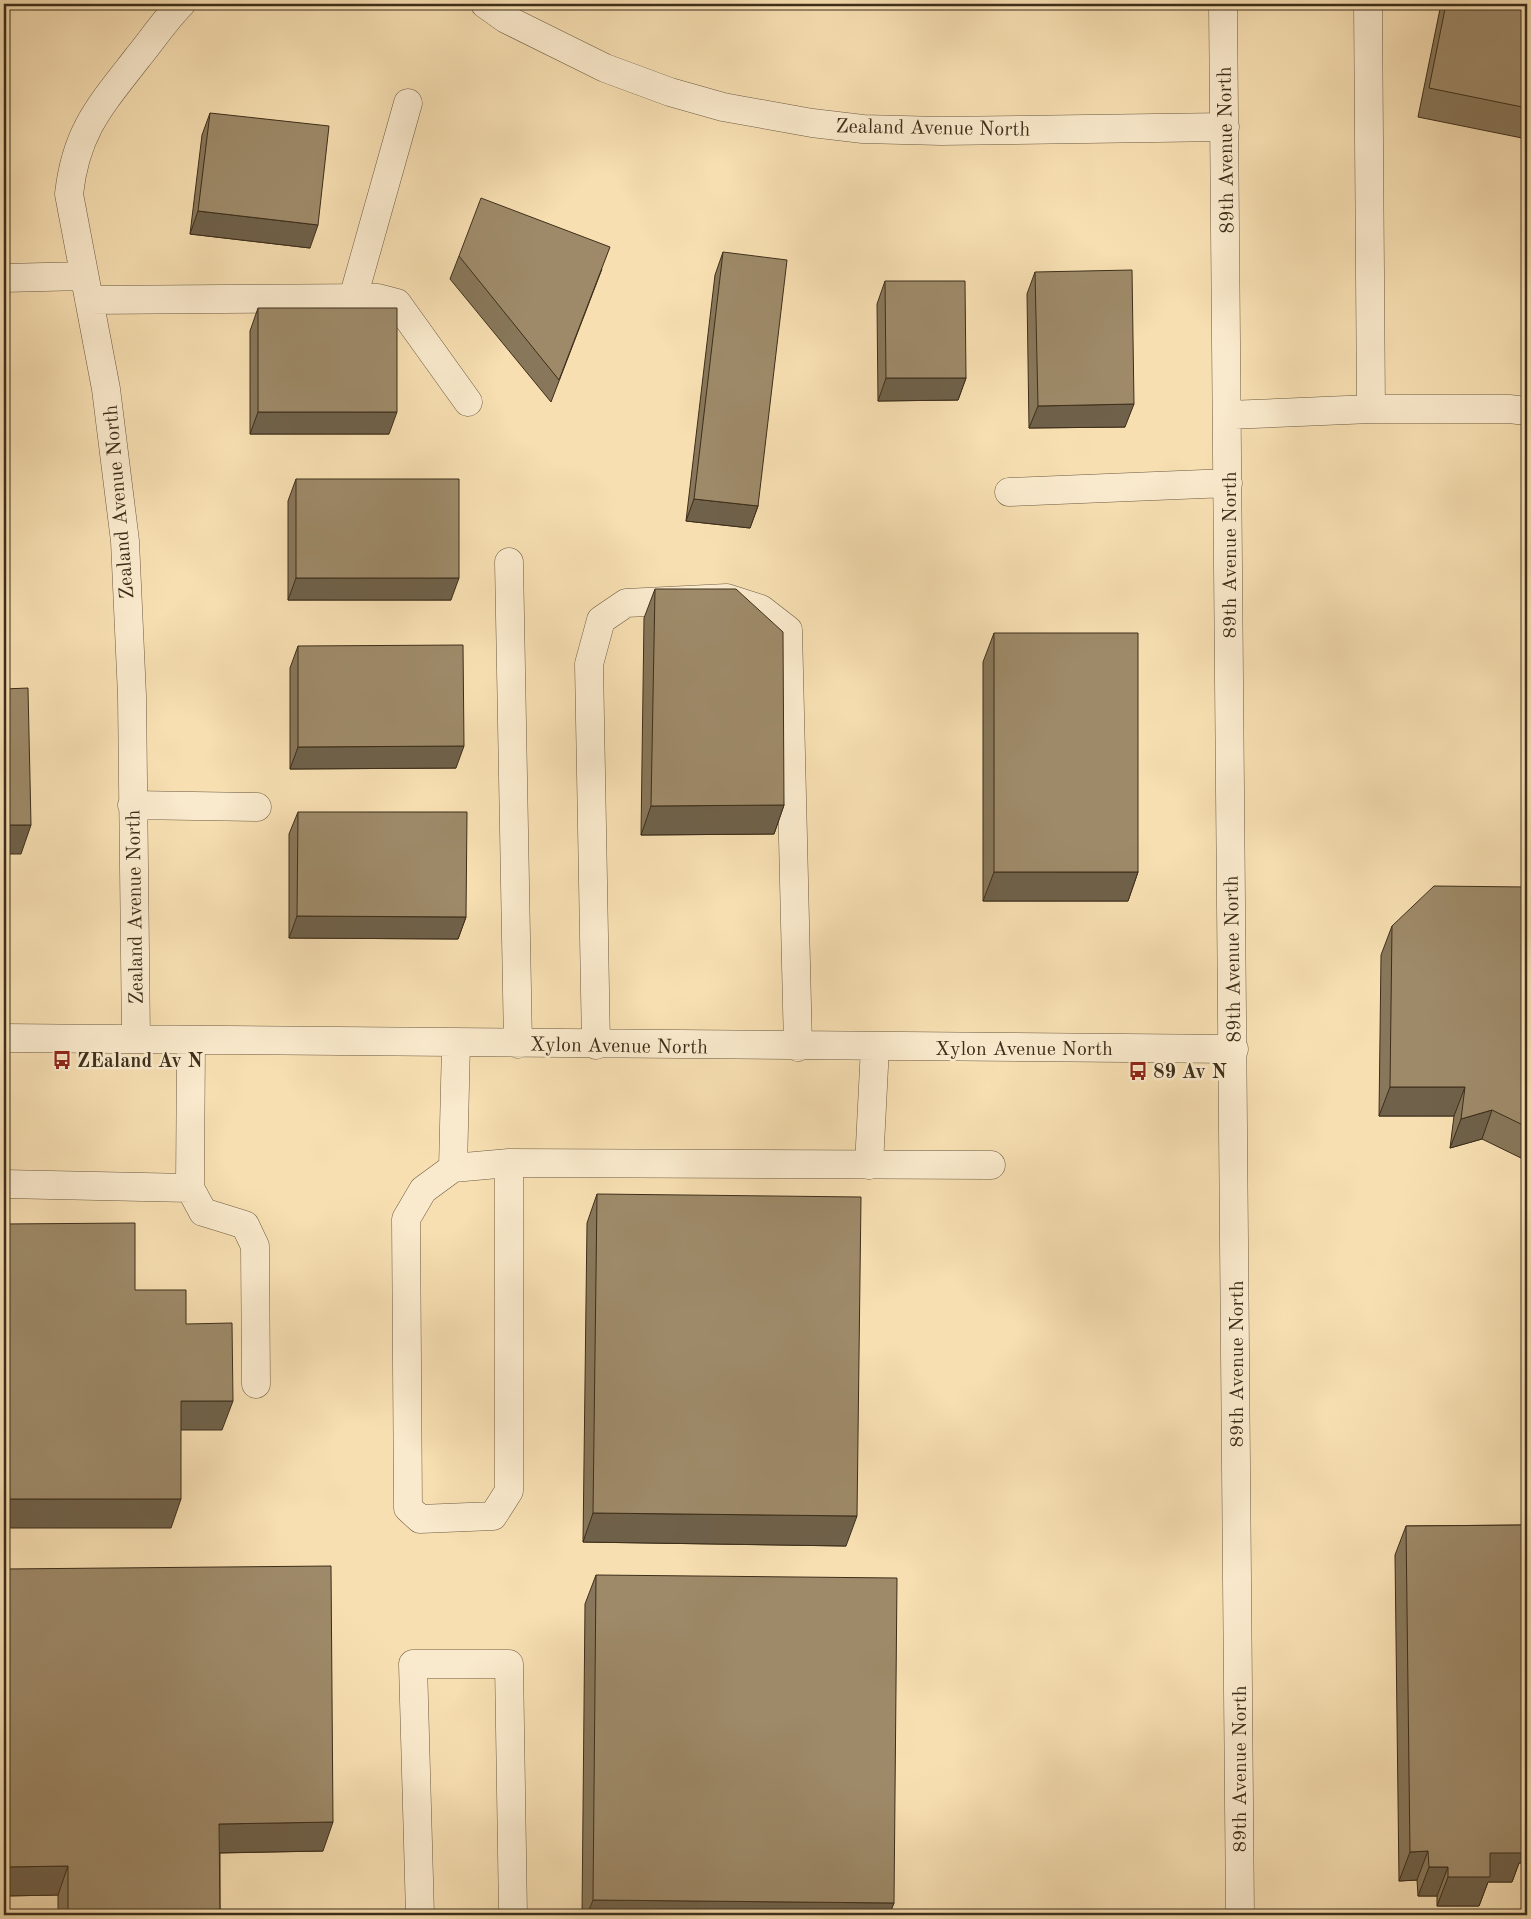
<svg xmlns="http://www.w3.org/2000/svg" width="1531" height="1919" font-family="'Old Standard TT',serif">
	<rect width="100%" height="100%" fill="#f7dfb2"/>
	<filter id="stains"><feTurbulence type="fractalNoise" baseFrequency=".004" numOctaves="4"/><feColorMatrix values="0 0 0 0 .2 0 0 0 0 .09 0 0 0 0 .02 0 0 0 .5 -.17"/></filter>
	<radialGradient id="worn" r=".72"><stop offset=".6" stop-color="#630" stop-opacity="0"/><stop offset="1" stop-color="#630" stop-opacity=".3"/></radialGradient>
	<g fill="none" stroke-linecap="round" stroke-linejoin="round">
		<!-- minor casing -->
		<g stroke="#6c5a40" stroke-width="29">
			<path id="minor" d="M485 4 506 19 605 68 670 92 723 107 812 123 863 129 941 131 1225 127
				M1223 4 1240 1915
				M1368 4 1371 409
				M4 278 84 276
				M353 298 408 103
				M89 300 378 298 397 303 468 402
				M1228 415 1371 409H1509L1527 411
				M1009 492 1228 483
				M509 562 518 1044
				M132 805 257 807
				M4 1038 1234 1049
				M136 1039 132 696 125 541 106 389 69 194C76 131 100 106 138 57 152 40 165 20 181 4
				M191 1040 190 1188 203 1212 245 1225 255 1246 256 1384
				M456 1044 453 1168 423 1190 406 1219 408 1508 420 1519 493 1516 509 1491V1163
				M596 1045 589 664 601 620 626 603 727 598 761 609 788 630 798 1047
				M869 1165 875 1047
				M453 1168 509 1163 991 1165
				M4 1184 190 1188
				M420 1915 413 1664H509L513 1915"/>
		</g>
		<!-- minor -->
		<use href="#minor" stroke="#faeacd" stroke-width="28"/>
	</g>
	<!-- wall -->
	<path fill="#88775a" stroke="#3d2e1a" d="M1441 4H1527V139L1418 117Z
		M210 113 310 248 190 234 202 135Z
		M723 252 758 506 750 528 686 521 715 275Z
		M459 256 602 269 551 402 450 279Z
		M1035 272 1125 427 1029 428 1027 294Z
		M885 281 966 378 958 400 878 401 877 304Z
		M258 308 389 434H250V331Z
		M296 479 451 600H288V501Z
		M655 589 784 805 774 834 641 835 644 618Z
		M994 633 1138 872 1128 901H983V662Z
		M298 646 456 768 290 769V668Z
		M298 812 466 917 458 939 289 938V834Z
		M1527 887V1143L1521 1158 1482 1139 1450 1148 1454 1116H1379L1381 955 1392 926Z
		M597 1194 846 1546 583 1542 587 1223Z
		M1527 1525V1862L1519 1863 1512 1882H1488L1479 1906H1437V1896H1418L1417 1880 1399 1881 1395 1555 1406 1526Z
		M4 1569 323 1851 220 1853V1915H58V1895L4 1896Z
		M596 1575 894 1903 889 1915H582L585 1604Z"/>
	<!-- shaded-wall -->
	<path fill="#6f614a" stroke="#3d2e1a" d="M198 211 318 225 310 248 190 234Z
		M886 378H966L958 400 878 401Z
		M1134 404 1125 427 1029 428 1038 406Z
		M258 412H397L389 434H250Z
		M694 499 758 506 750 528 686 521Z
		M296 578H459L451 600H288Z
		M464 746 456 768 290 769 298 747Z
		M784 805 774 834 641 835 651 806Z
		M4 825H31L21 854H4Z
		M994 872H1138L1128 901H983Z
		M297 916 466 917 458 939 289 938Z
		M1390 1087H1465L1454 1116H1379Z
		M1492 1110 1482 1139 1450 1148 1461 1119Z
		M181 1401H233L222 1430H170Z
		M4 1499H181L171 1528H4Z
		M593 1513 857 1516 846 1546 583 1542Z
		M333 1822 323 1851 209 1853 219 1824Z
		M1522 1834H1527V1862L1519 1863 1512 1882H1488L1479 1906H1437L1448 1877Z
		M1428 1851 1417 1880 1399 1881 1410 1852Z
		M68 1866 58 1895 4 1896V1867Z
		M1429 1867H1448L1437 1896H1418Z
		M593 1900 894 1903 889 1915H587Z"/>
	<!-- building -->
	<path fill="#9e8a69" stroke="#3d2e1a" d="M1446 4H1527V108L1429 88Z
		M210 113 329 126 318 225 198 211Z
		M481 198 610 247 559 380 459 256Z
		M723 252 787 260 758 506 694 499Z
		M1132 270 1134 404 1038 406 1035 272Z
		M885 281H965L966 378H886Z
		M258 308H397V412H258Z
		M296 479H459V578H296Z
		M655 589H736L783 632 784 805 651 806Z
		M994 633H1138V872H994Z
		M463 645 464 746 298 747V646Z
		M28 688 31 825H4V689Z
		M298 812H467L466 917 297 916Z
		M1434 886 1527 887V1127L1492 1110 1461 1119 1465 1087H1390L1392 926Z
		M597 1194 861 1197 857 1516 593 1513Z
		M135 1223V1290H186V1324L232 1323 233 1401H181V1499H4V1224Z
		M1527 1525V1834H1522V1853H1490V1877H1448V1867H1429L1428 1851 1410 1852 1406 1526Z
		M331 1566 333 1822 219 1824 220 1915H68V1866L4 1867V1569Z
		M596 1575 897 1578 894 1903 593 1900Z"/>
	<!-- icons -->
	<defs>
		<g id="bus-bare" transform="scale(1.5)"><path d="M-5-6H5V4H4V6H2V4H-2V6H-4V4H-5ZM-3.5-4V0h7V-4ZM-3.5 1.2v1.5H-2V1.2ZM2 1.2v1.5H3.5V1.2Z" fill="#8f2418" stroke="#faeacd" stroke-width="2.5" paint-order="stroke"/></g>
	</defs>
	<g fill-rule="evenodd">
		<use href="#bus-bare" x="62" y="1060"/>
		<use href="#bus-bare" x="1138" y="1071"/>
	</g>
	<g text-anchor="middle" stroke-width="5" stroke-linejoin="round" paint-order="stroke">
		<!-- street labels -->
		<g font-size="20" fill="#3d2e1a" stroke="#faeacd">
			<text transform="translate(933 127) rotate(1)" y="7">Zealand Avenue North</text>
			<text transform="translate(1225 150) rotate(-91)" y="7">89th Avenue North</text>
			<text transform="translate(118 502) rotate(-95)" y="7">Zealand Avenue North</text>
			<text transform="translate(1229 555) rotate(-90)" y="7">89th Avenue North</text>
			<text transform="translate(134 907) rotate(-91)" y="7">Zealand Avenue North</text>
			<text transform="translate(1232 959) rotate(-91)" y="7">89th Avenue North</text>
			<text transform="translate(619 1045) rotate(1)" y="7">Xylon Avenue North</text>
			<text x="1024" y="1055">Xylon Avenue North</text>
			<text transform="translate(1236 1364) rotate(-90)" y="7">89th Avenue North</text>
			<text transform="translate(1239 1769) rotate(-90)" y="7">89th Avenue North</text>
		</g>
		<!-- poi labels -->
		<g font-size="20" font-weight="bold" fill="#3d2e1a" stroke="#faeacd" text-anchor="start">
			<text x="77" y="1067">ZEaland Av N</text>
			<text x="1153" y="1078">89 Av N</text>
		</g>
	</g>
	<!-- margin -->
	<rect width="1531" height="1919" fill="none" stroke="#f7dfb2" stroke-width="20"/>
	<rect x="5" y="5" width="1521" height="1909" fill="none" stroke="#3d2e1a" stroke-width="2.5"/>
	<rect x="10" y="10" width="1511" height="1899" fill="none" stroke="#3d2e1a"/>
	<rect width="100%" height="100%" filter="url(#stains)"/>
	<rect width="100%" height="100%" fill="url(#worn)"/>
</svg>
